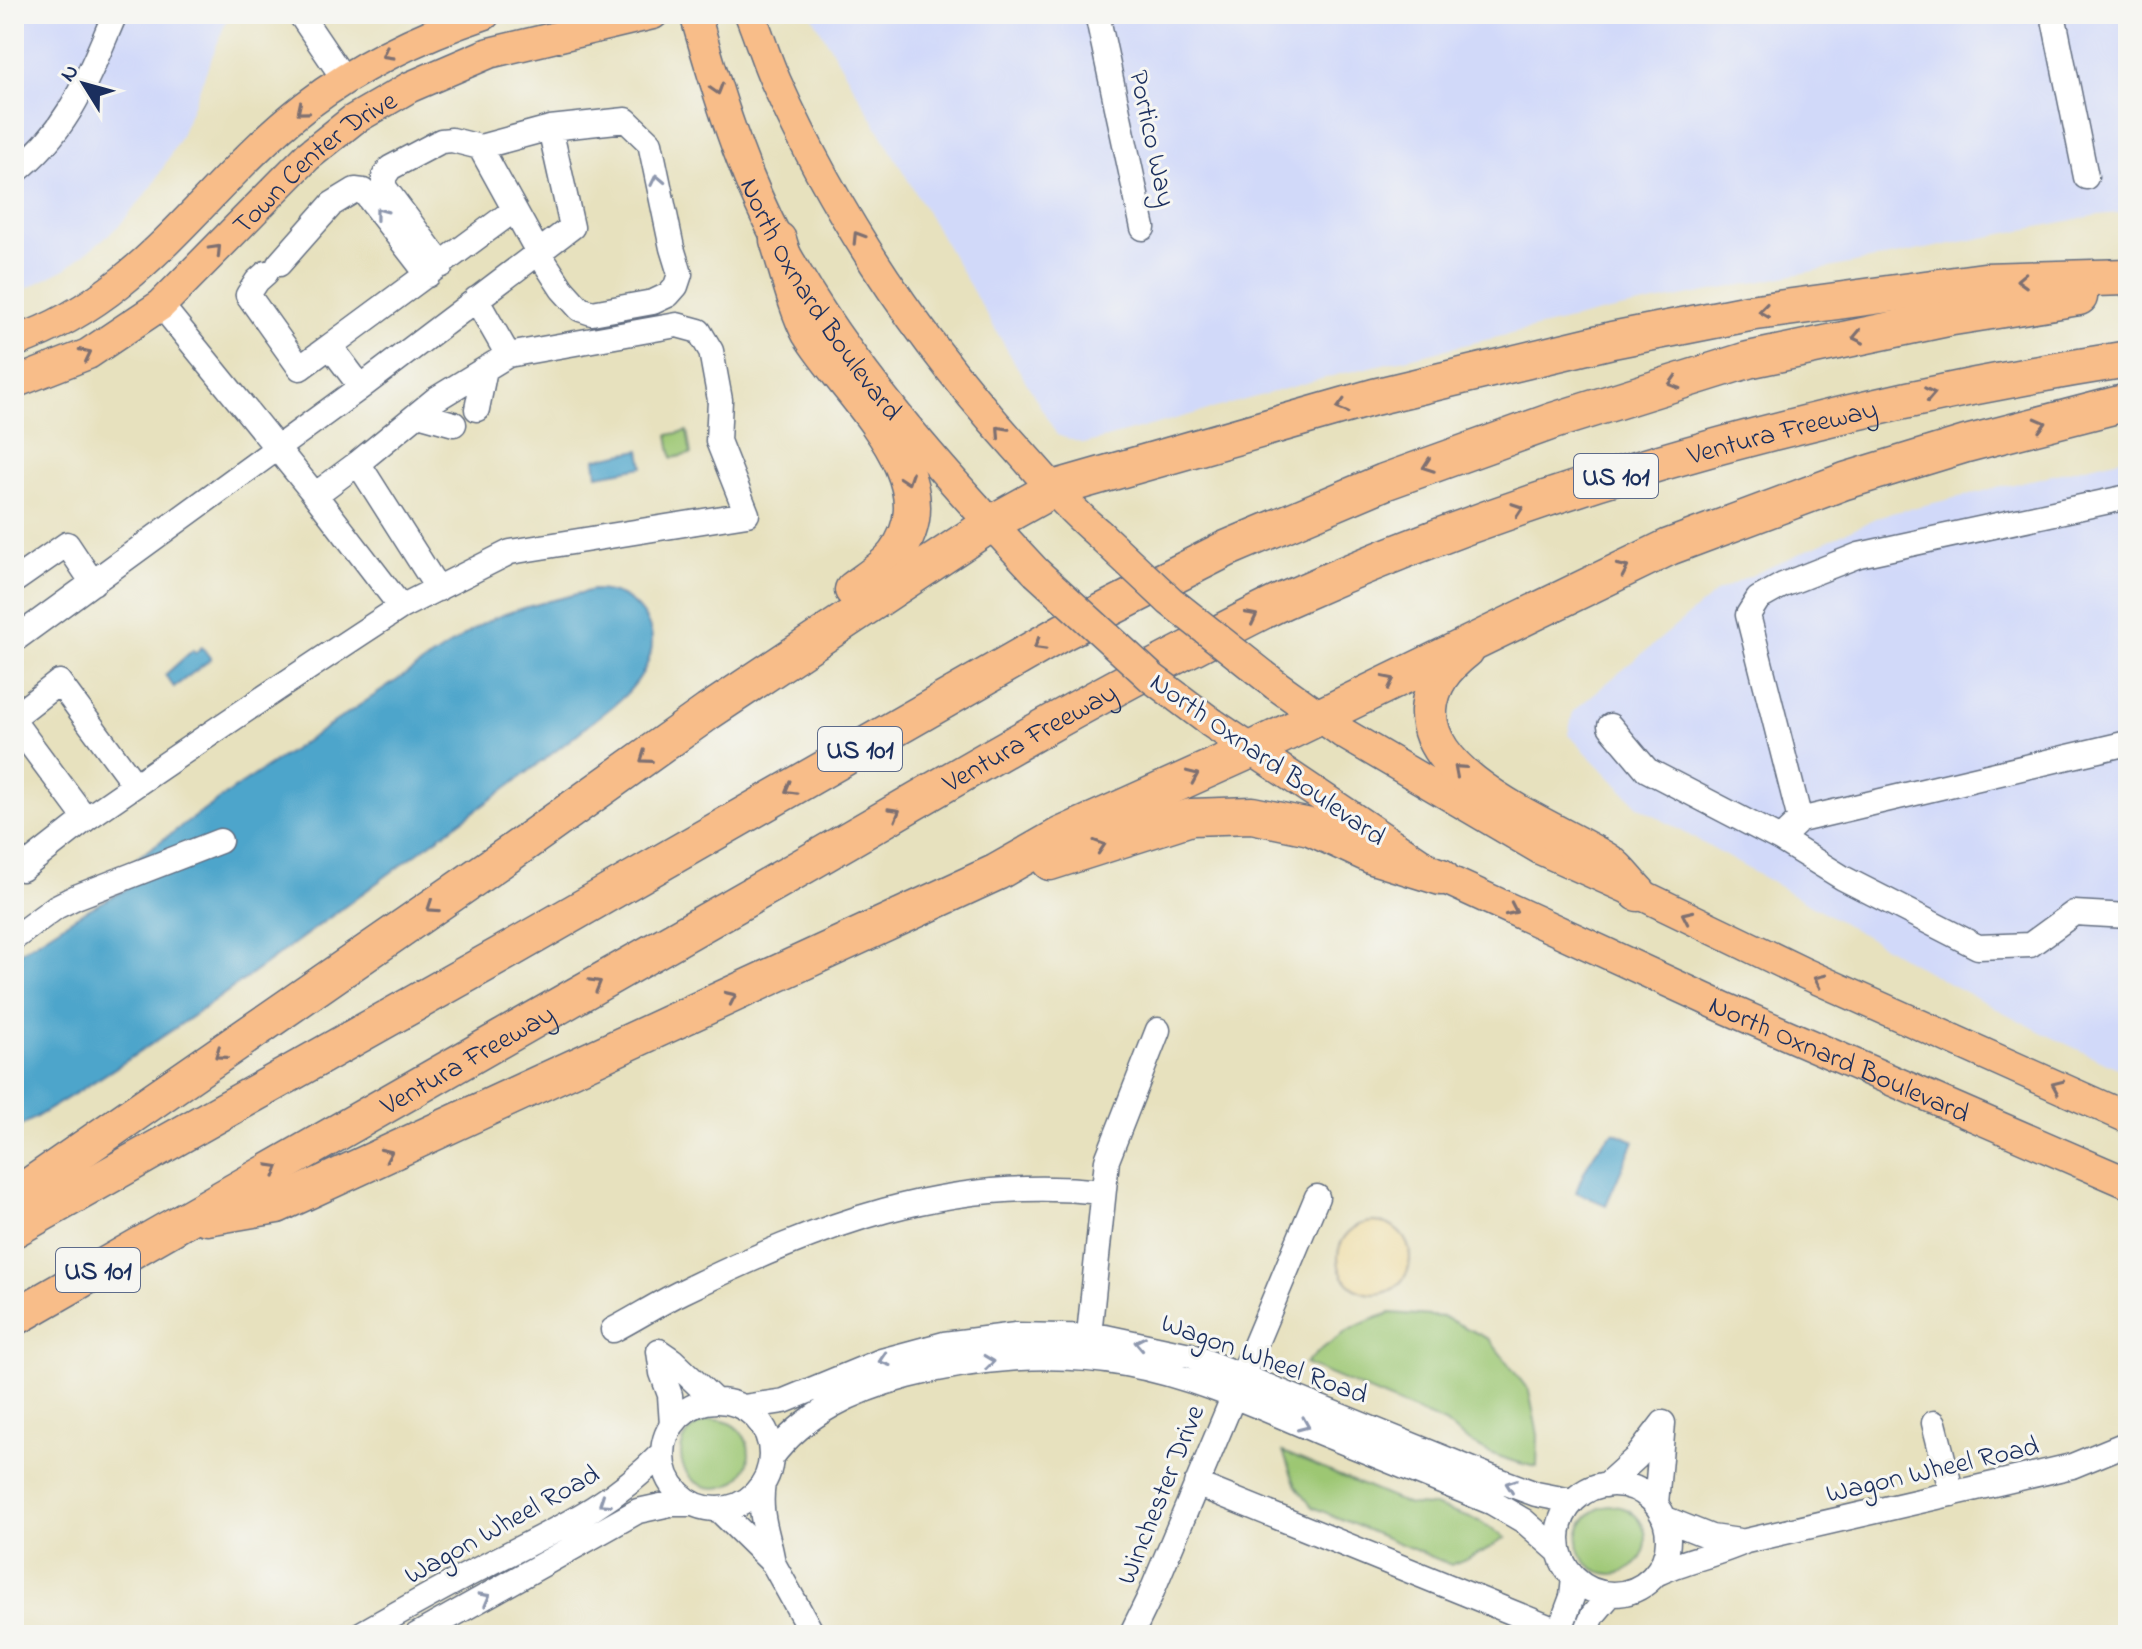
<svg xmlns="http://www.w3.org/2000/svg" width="2142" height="1649" font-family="'Indie Flower',sans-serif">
	<rect width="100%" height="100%" fill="#f6f6f2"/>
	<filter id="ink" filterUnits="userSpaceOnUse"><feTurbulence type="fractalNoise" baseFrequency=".0125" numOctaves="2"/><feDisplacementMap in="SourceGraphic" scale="16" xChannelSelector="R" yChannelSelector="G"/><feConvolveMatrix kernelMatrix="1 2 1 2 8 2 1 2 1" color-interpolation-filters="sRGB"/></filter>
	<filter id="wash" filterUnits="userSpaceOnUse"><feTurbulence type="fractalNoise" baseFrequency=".006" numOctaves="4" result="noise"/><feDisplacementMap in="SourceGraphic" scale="32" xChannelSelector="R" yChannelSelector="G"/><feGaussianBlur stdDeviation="1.8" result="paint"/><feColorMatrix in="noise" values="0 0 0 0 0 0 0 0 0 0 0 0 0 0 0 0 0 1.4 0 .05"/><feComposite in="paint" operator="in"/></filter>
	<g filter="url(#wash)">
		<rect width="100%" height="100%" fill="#e7e1be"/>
		<!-- built -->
		<path fill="#d1d9f9" d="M14 14H229L180 138 152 187 118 227 67 268 14 295Z
			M811 14H2128V212L2099 215 1604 312 1336 375 1084 444 1057 435Z
			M2128 457V1073L2043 1033 1946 982 1638 806 1568 734 1573 711 1718 591 1883 515Z"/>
		<!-- green -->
		<path fill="#9dc773" stroke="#5c7b68" stroke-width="2" d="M687 431 691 454 672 458 668 435Z
			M1391 1313 1444 1317 1489 1339 1529 1391 1538 1435 1537 1467C1501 1460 1473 1448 1445 1423L1305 1364C1334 1337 1352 1325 1391 1313Z
			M681 1454a34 34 0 1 1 68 0a34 34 0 1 1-68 0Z
			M1283 1452 1409 1505 1434 1506 1479 1521 1506 1538 1482 1552 1451 1565 1312 1507 1296 1486Z
			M1578 1540a34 34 0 1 1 68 0a34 34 0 1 1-68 0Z"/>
		<!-- sand -->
		<path fill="#eeda9e" stroke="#84847e" stroke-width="2" d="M1338 1258a36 36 0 1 1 72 0a36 36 0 1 1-72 0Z"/>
		<!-- water -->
		<path fill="#4ea5cb" stroke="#346a94" stroke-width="2" d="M640 450 643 467 597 475 595 459Z
			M592 590C614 590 630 597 643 615 662 641 648 670 629 691 617 704 601 715 587 726 541 764 491 799 442 835 302 937 164 1044 14 1130V956L78 915 127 889 116 873 237 787 477 627C511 607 554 601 592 590Z
			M202 647 211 659 174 687 165 675 193 650 195 653Z
			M1614 1132 1634 1141 1606 1205 1576 1192C1585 1168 1594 1148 1614 1132Z"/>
	</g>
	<g filter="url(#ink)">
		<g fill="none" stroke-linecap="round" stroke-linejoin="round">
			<!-- minor casing -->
			<g stroke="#626d80" stroke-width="27">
				<path id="minor" d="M300 14 344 79
					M1097 14 1143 228
					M2053 14 2086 177
					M14 173C71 128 87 78 115 14
					M279 264 332 204 355 190 363 191 428 275
					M442 265 384 187V177L390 168 441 141 452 140 480 147
					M266 273 257 281 248 295 300 368 330 346 361 387
					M161 305 315 495 358 463
					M330 346 514 210
					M477 409 485 369
					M418 414 454 424
					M315 495 401 607 510 552 747 514 718 441 720 400 711 351 699 331 677 325 508 355 476 299
					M14 581 67 544 93 583
					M438 589 358 463 436 399 508 355
					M14 640 361 387 572 227 550 128 480 147 538 252 562 289 580 309 592 313 653 302 668 295 676 286 680 274 672 248 650 143 626 120 550 128
					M14 717 59 682 135 785
					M14 722 86 819C190 747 295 676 401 607
					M1610 726 1647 770 1780 839 1843 878 1978 947 2030 945 2074 913 2128 916
					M1800 820 2128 743
					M1780 839 1800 820 1748 615 1758 599 1783 585 1859 555 2128 497
					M14 854 22 869 86 819
					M14 938 56 907 76 897 220 841
					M613 1330C636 1318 659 1303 682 1292 819 1225 946 1175 1102 1192
					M1089 1335 1107 1160 1158 1030
					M663 1455a54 54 0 1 1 108 0a54 54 0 1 1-108 0Z
					M743 1407 784 1401 881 1361 944 1344 1016 1335 1105 1337 1190 1355 1493 1478 1536 1494 1572 1501
					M1934 1423 1952 1494
					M672 1425 670 1395 662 1373 659 1351 672 1360 714 1400
					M771 1458C804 1413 855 1390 908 1376 977 1358 1054 1351 1125 1364 1193 1376 1256 1405 1319 1432 1377 1456 1435 1479 1493 1503L1524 1521 1558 1551
					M763 1483C758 1516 768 1532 773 1563
					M1558 1539a55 55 0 1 1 110 0a55 55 0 1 1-110 0Z
					M1196 1484 1568 1635
					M1606 1485 1637 1457 1663 1423
					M1656 1504 1663 1423
					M718 1509 773 1563 813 1635
					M1666 1519 1711 1537 1740 1541
					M1658 1573C1687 1559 1718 1555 1746 1541L2072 1466 2128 1443
					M1559 1632 1572 1597 1574 1578
					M359 1635C400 1612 441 1588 483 1567 552 1531 608 1509 663 1452
					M417 1635 638 1511 670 1504H694
					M1131 1635 1150 1596 1317 1197
					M1585 1635 1593 1615 1610 1595"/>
			</g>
			<!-- major casing -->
			<g stroke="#626d80" stroke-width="33">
				<g id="major">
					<path id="s1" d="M695 14C717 91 741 171 779 242 844 363 942 472 1036 572"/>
					<path d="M750 14C759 36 766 60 776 82 836 216 917 337 1015 446 1042 476 1068 508 1099 534"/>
					<path d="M14 342C144 298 204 185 306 106 361 64 420 36 485 14"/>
					<path id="s2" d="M14 383 88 354 161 305 308 156 353 120 410 87 489 53 653 14"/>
					<path d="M1276 685 1343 733 1542 850 1638 893 1804 973 2128 1118"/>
					<path id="s3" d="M1212 723 1441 877 1723 1007 2128 1183"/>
				</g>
			</g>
			<!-- highway casing -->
			<g stroke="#626d80" stroke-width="39">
				<g id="highway">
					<path d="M778 240C786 265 798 312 810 333 847 394 953 479 895 555 884 569 867 579 853 590"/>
					<path d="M1466 650C1446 666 1431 683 1429 710 1425 782 1557 829 1608 862 1619 869 1628 883 1638 893"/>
					<path d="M1050 862 1191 817 1252 815 1310 827 1373 856 1441 877"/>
					<path d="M14 1197 512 852 708 712 992 523 1053 489 1374 397 1612 340 1749 313 1984 281 2128 277"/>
					<path d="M207 1217 277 1205 997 872 1060 836 1251 750 1669 547 1845 481 1966 444 2128 402"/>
					<path d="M14 1229 504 953 1063 632 1226 549 1384 482 1553 421 1748 360 1953 317 2079 297"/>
					<path id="s4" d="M14 1318C268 1171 524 1026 779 880 915 802 1049 721 1189 649 1220 633 1251 616 1283 601 1552 480 1838 405 2128 359"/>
				</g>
			</g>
			<!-- minor -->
			<use href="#minor" stroke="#fff" stroke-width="24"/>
			<!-- major -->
			<use href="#major" stroke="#f8bd89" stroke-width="30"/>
			<!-- highway -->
			<use href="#highway" stroke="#f8bd89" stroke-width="36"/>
			<!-- major-bridge casing -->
			<g stroke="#626d80" stroke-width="33" stroke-linecap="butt">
				<path id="major-bridge" d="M1099 534 1170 601 1276 685
					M1036 572 1152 678 1212 723"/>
			</g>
			<!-- major-bridge -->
			<use href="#major-bridge" stroke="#f8bd89" stroke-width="30"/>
		</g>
		<!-- one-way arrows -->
		<defs><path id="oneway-chevron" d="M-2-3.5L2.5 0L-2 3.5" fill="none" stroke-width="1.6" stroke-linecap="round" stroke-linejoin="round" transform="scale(2)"/></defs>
		<g stroke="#7e6f71">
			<use href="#oneway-chevron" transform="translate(387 54) rotate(151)"/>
			<use href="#oneway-chevron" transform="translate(717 89) rotate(73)"/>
			<use href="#oneway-chevron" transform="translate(302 110) rotate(140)"/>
			<use href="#oneway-chevron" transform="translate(858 237) rotate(-122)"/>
			<use href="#oneway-chevron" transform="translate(216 250) rotate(-46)"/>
			<use href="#oneway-chevron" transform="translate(2022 280) rotate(178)"/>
			<use href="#oneway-chevron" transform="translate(1764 311) rotate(172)"/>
			<use href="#oneway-chevron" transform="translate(1858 337) rotate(168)"/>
			<use href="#oneway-chevron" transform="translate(86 354) rotate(-27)"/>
			<use href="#oneway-chevron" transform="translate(1674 383) rotate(163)"/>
			<use href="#oneway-chevron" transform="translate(1930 394) rotate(-11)"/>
			<use href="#oneway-chevron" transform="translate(1342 407) rotate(164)"/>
			<use href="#oneway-chevron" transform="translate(2041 424) rotate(-15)"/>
			<use href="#oneway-chevron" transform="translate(1001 431) rotate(-132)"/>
			<use href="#oneway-chevron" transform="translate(1428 466) rotate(160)"/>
			<use href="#oneway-chevron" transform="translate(907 479) rotate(71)"/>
			<use href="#oneway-chevron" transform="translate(1518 509) rotate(-19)"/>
			<use href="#oneway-chevron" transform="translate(1623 569) rotate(-25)"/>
			<use href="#oneway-chevron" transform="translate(1252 617) rotate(-27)"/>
			<use href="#oneway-chevron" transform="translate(1039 645) rotate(150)"/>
			<use href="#oneway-chevron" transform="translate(1389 681) rotate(-26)"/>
			<use href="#oneway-chevron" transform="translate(645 758) rotate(145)"/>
			<use href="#oneway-chevron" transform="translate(1459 770) rotate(-139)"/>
			<use href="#oneway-chevron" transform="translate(1193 776) rotate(-24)"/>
			<use href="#oneway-chevron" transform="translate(790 789) rotate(150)"/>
			<use href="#oneway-chevron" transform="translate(895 813) rotate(-30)"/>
			<use href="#oneway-chevron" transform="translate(1100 846) rotate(-18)"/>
			<use href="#oneway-chevron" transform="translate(432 907) rotate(146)"/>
			<use href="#oneway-chevron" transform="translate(1512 910) rotate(25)"/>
			<use href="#oneway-chevron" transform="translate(1687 916) rotate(-155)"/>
			<use href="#oneway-chevron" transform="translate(1819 980) rotate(-156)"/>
			<use href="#oneway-chevron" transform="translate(596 984) rotate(-30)"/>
			<use href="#oneway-chevron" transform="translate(731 997) rotate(-25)"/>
			<use href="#oneway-chevron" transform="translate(220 1054) rotate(145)"/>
			<use href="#oneway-chevron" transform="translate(2057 1086) rotate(-156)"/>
			<use href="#oneway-chevron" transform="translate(387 1154) rotate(-25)"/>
			<use href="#oneway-chevron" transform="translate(274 1169) rotate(-30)"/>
		</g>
		<g stroke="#8d97ae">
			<use href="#oneway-chevron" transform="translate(657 180) rotate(-102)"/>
			<use href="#oneway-chevron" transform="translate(380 213) rotate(-128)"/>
			<use href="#oneway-chevron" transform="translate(1140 1343) rotate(-169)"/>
			<use href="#oneway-chevron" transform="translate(884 1360) rotate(162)"/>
			<use href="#oneway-chevron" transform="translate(989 1362) rotate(-7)"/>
			<use href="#oneway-chevron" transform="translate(1304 1425) rotate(23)"/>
			<use href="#oneway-chevron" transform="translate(1511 1485) rotate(-160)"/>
			<use href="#oneway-chevron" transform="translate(604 1502) rotate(146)"/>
			<use href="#oneway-chevron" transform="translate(485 1598) rotate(-29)"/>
		</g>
	</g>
	<g text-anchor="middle" stroke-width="6" stroke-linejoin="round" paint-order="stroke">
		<!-- shield labels -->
		<g fill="#f6f6f2" stroke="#5d6b8a" stroke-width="2">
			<rect x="1574" y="454" width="84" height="44" rx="6"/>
			<rect x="818" y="727" width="84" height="44" rx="6"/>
			<rect x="56" y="1248" width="84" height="44" rx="6"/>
		</g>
		<g font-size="26" font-weight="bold" fill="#1b2f5e">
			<text x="1616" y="485">US 101</text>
			<text x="860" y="758">US 101</text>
			<text x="98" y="1279">US 101</text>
		</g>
		<!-- street labels -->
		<g font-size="28" fill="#1b2f5e" stroke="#f6f6f2">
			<text transform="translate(1154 138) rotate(78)" y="10">Portico Way</text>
			<text dy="10" stroke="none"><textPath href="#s2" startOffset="378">Town Center Drive</textPath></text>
			<text dy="10" stroke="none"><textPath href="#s1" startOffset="314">North Oxnard Boulevard</textPath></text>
			<text dy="10" stroke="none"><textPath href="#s4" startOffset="1986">Ventura Freeway</textPath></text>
			<text dy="10" stroke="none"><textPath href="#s4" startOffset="1170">Ventura Freeway</textPath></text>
			<text transform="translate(1269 758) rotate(35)" y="10">North Oxnard Boulevard</text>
			<text dy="10" stroke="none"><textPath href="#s3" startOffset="714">North Oxnard Boulevard</textPath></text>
			<text dy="10" stroke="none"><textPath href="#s4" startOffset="522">Ventura Freeway</textPath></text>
			<text transform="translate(1265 1357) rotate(20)" y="10">Wagon Wheel Road</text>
			<text transform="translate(1932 1468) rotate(-13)" y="10">Wagon Wheel Road</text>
			<text transform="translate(1159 1494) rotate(-68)" y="10">Winchester Drive</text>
			<text transform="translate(501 1523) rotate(-29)" y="10">Wagon Wheel Road</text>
		</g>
	</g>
	<!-- margin -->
	<rect width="2142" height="1649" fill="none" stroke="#f6f6f2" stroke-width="48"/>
	<!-- north arrow -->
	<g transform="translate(84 84) rotate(307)" stroke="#f6f6f2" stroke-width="6" paint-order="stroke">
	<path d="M0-6L14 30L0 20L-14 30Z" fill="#1b2f5e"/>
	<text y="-12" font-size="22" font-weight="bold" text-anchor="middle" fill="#1b2f5e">N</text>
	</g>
</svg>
